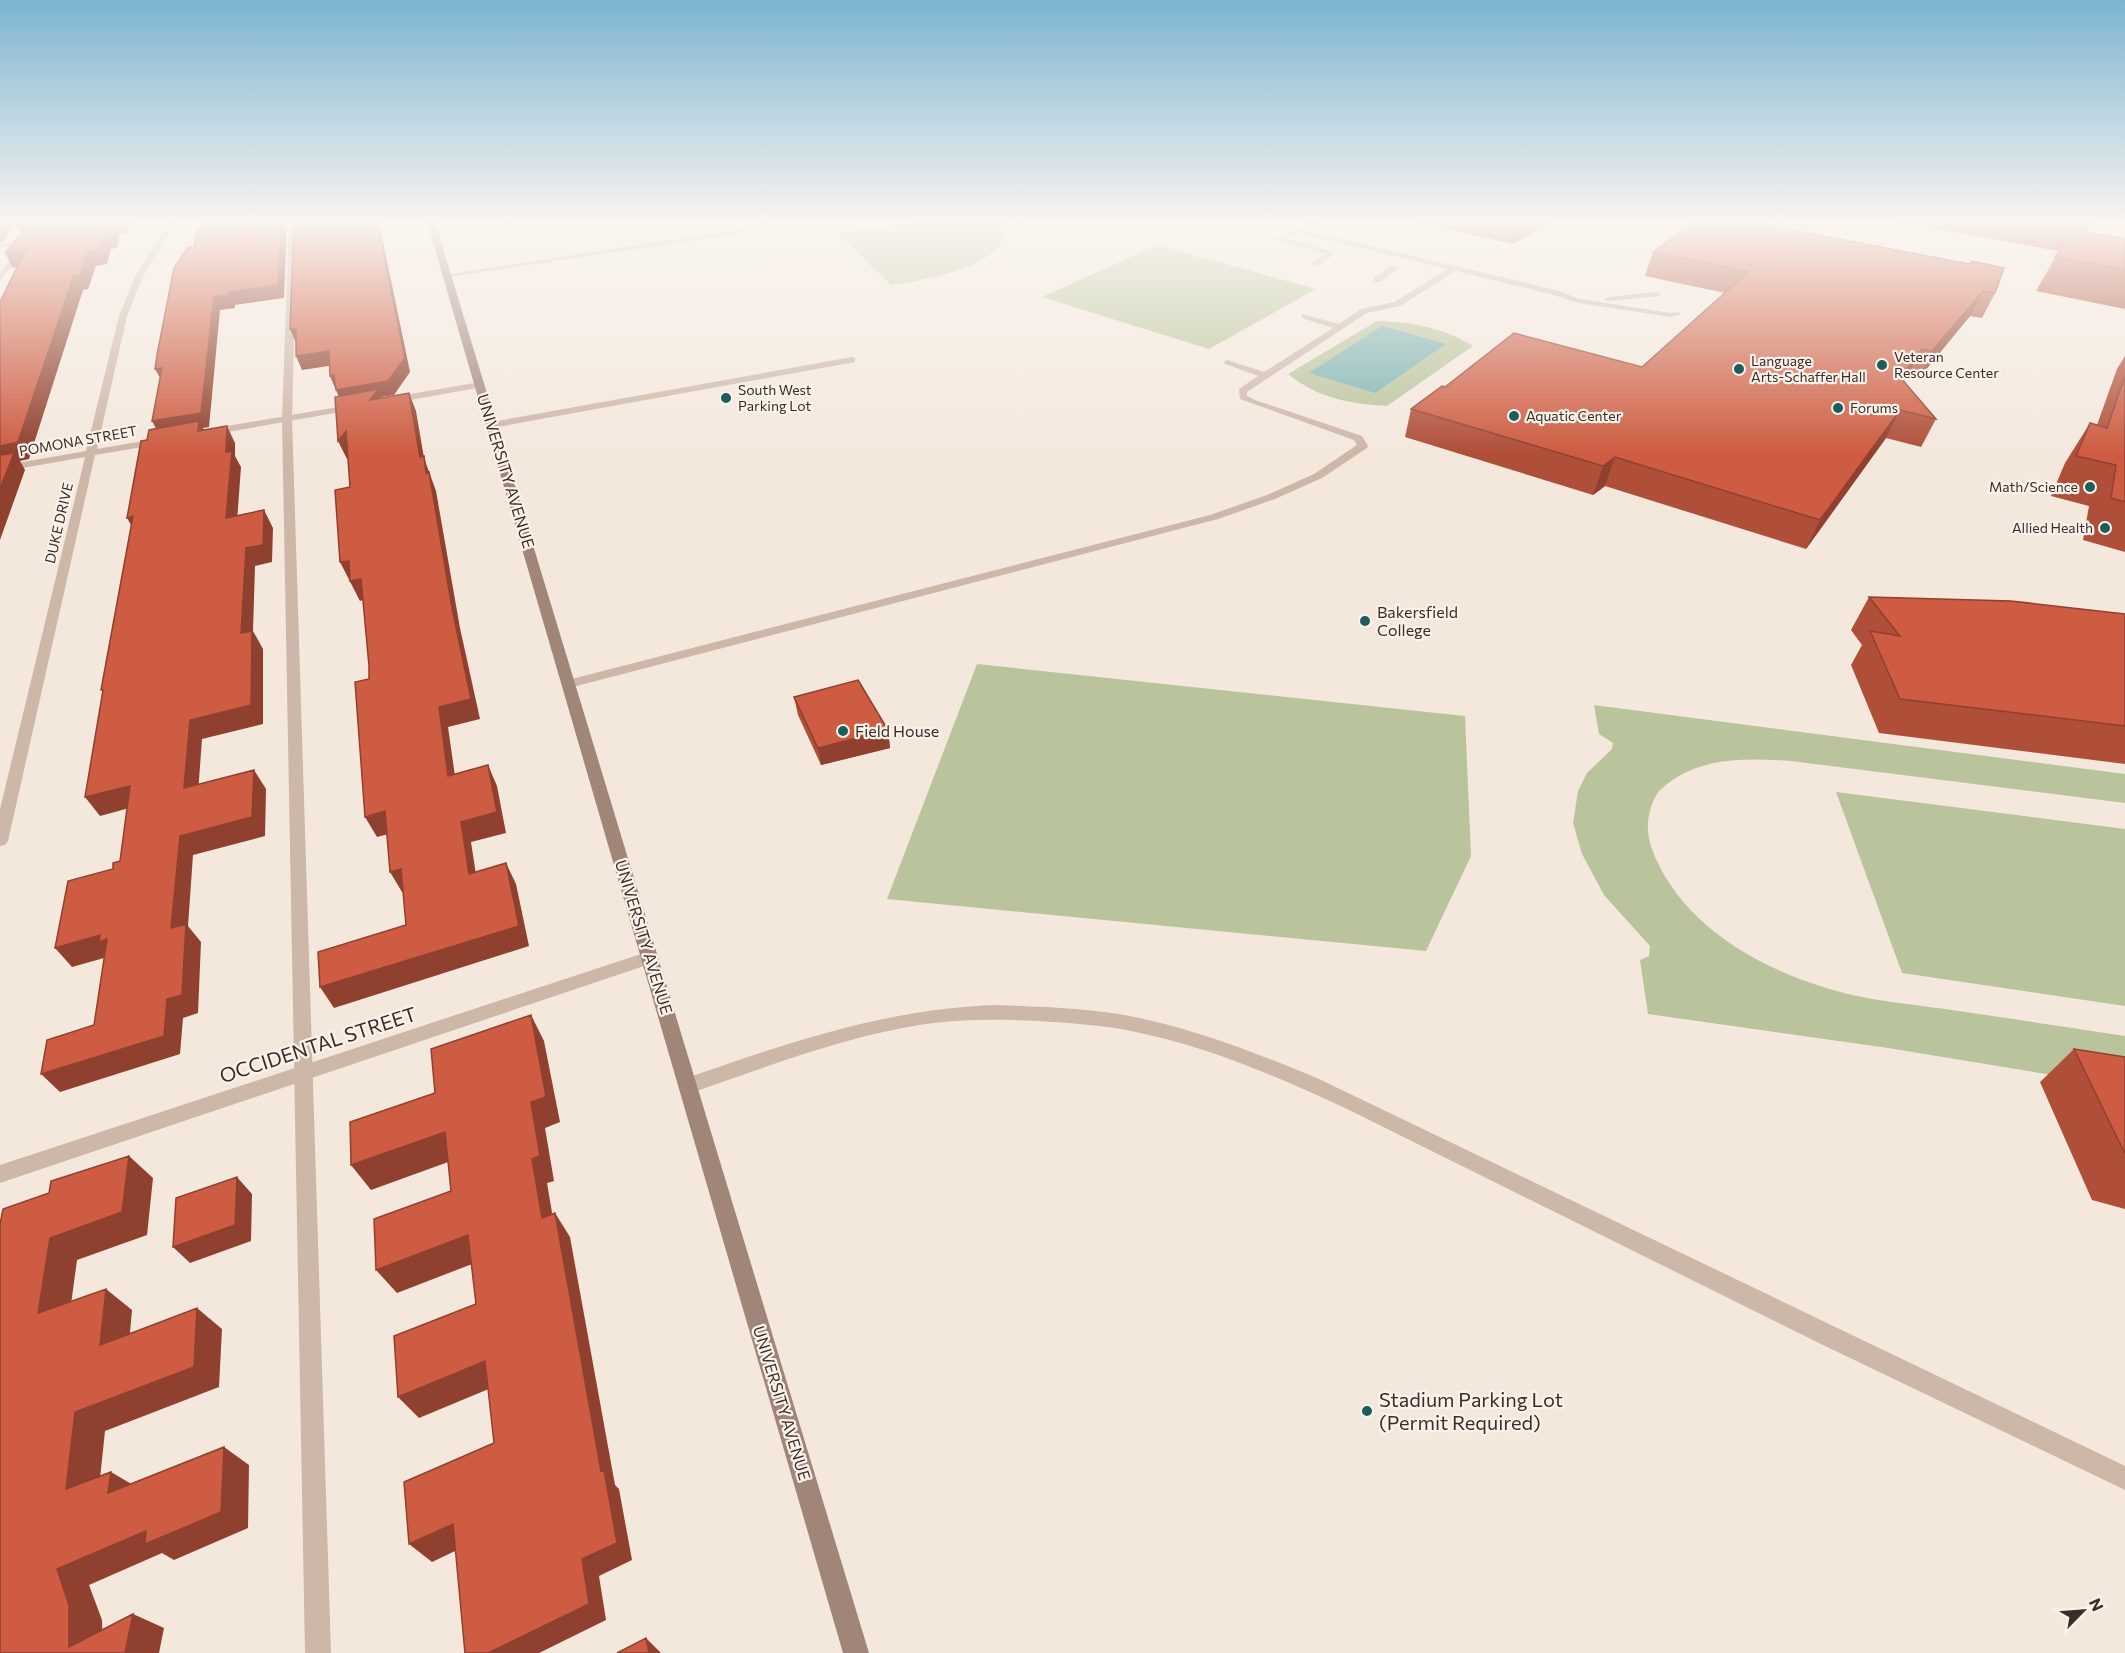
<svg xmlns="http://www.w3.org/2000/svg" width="2125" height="1653" font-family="Commissioner,sans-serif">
	<rect width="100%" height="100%" fill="#f4e8dd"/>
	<!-- green -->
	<path fill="#b9c49c" d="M914 222H1001C1020 265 919 281 891 285L836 232Z
		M1158 245 1316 289 1209 349 1042 297Z
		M1377 321C1412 322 1444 328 1473 346L1387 406C1350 404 1318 398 1288 374Z
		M977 664 1465 716 1471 856 1426 951 887 899Z
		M1594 705 2125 774V803L1791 761C1744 758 1696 756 1659 791 1655 796 1653 802 1651 807 1645 827 1648 841 1656 859 1685 924 1754 965 1820 986 1864 1001 1913 1004 1959 1011 2014 1019 2070 1028 2125 1036V1087L1888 1048 1648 1014 1640 960 1649 956 1650 946 1604 895 1582 854 1573 823 1578 791 1587 773 1612 749 1613 743 1599 734Z
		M1836 792 2125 829V1006L1902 973Z"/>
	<!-- water -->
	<path fill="#7ab3b2" d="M1382 326 1446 344 1375 393 1309 373Z"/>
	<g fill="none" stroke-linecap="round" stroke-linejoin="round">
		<!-- lane -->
		<path fill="#cdb7a8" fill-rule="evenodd" d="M41 222H48L0 280V273L22 245 0 248V244L26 240Z
			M289 222H297L292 419 331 1653H305L282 419Z
			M1309 222H1318L1304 230 1556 290 1580 299 1670 313 1678 312 1682 314 1670 317 1579 303 1550 294 1456 271 1400 306 1367 313 1247 392V396L1255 400 1362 436 1368 446 1367 448 1322 478 1275 499 1218 519 569 688 562 684 564 681 1210 515 1267 495 1314 474 1357 445 1354 440 1240 399 1239 389 1258 376 1223 363 1227 360 1264 372 1333 328 1302 318V314L1339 324 1361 309 1394 302 1448 269 1298 233 1286 239 1336 253 1317 266H1311V262L1326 254 1275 239Z
			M742 229 745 233 447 277 443 275Z
			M1391 266 1398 268 1380 282H1374V278Z
			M1657 292 1661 294 1660 296 1608 301 1604 299 1608 297Z
			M852 357 855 358V362L492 428 487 425 492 422Z
			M997 1005C1043 1007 1090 1008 1135 1017 1198 1030 1259 1054 1319 1079L2125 1466V1490L1823 1345 1345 1108C1278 1077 1209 1047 1136 1032 1103 1025 1070 1023 1037 1021 997 1019 958 1019 919 1025 839 1038 764 1068 688 1094L681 1092 679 1086 681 1080C784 1044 887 1008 997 1005Z"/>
		<!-- street -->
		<path fill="#cdb7a8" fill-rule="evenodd" d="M169 222H176L144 274 127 316 97 449 160 438 165 441 160 444 95 455 8 841 5 845 0 846V809L85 457 0 472V466L86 451 119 316 136 274Z
			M480 382 485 385 483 387 393 403 388 400 393 397Z
			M355 404 358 405V409L210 435 205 432 210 429Z
			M650 951 656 952 658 957 656 962 0 1183V1165Z"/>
		<!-- secondary -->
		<path fill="#a18579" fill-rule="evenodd" d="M427 222H435L869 1653H843Z"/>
	</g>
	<!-- wall -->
	<path fill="#b04f39" d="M1416 222H1549L1513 244Z
		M1693 222 1995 293 1982 318 1970 316 1919 378 1908 375 1904 381 1936 419 1921 447 1886 438 1806 549 1605 486 1593 495 1405 437 1411 409 1445 387 1642 367 1725 293 1645 276 1653 252Z
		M1897 222H2091L2085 232 2125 239V309L2036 291 2059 251Z
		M2125 356V552L2083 540 2089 506 2051 496 2065 463 2090 423 2097 425 2117 369Z
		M1869 597 2125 614V764L1879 733 1851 665 1862 645 1851 630Z
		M794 697 888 730 890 748 821 765 798 715Z
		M2074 1049 2125 1057V1209L2092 1200 2040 1082Z"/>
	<!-- shaded-wall -->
	<path fill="#90402e" d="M0 222H17L3 241 0 242Z
		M19 222H38L24 238 16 224Z
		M113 222H129L126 233 120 234 117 248 111 249 107 264 96 266 88 289 83 290 29 459 20 461 25 470 0 540V446L74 275 88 251 104 235Z
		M281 222H289H287L284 298 235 305V308L220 310 209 427 203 428 208 438 160 436 152 421 214 297 229 292Z
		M377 222H379L410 372 394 395 381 397 385 407 342 404 330 376Z
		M1518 222H1549L1513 244Z
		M26 249 34 263 13 268 5 253Z
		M1983 291 1970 316 1919 378 1932 351Z
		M290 329H296V343Z
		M1922 349 1908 375 1886 405 1900 377Z
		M329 351 335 365 302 370 296 356Z
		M162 368 163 383 155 369Z
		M409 393 416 411 424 458 436 491 460 628 480 719 448 727 458 797 448 776 439 707 420 457Z
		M1900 410 1886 438 1806 549 1820 520Z
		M227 426 235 443V456L241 467 236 535 226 518V452Z
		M346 431 354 449 347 459 338 441Z
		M1615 457 1605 486 1593 495 1603 466Z
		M264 510 273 528 272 562 255 566 253 631 263 649V724L202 739 197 807 184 788 190 720 241 633 246 548Z
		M133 516 137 535 127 518Z
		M349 561 361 579 370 598 360 601 340 562Z
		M888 730 890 748 821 765 818 748Z
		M488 765 497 786 506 833 471 842 479 894 469 874 461 822Z
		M254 770 266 789 265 836 193 855 188 926 201 942 198 1013 183 1018 180 1054 60 1092 41 1074 164 1036 171 928 180 836Z
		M130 786 144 804 100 816 85 797Z
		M385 811 396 832 377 837 365 817Z
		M506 863 516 884 529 946 334 1008 320 987Z
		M401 869 412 889 402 892 390 872Z
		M100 935 107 939 111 956 72 967 55 948Z
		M531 1015 544 1041 560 1122 545 1128 554 1181 547 1183 557 1242 542 1218 532 1159 531 1102Z
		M445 1132 462 1157 371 1190 351 1165Z
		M129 1156 153 1178 147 1235 77 1260 67 1334 38 1313 50 1238Z
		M237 1177 252 1194 251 1241 190 1263 173 1247Z
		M555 1213 570 1237 615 1485 619 1489 632 1560 599 1576 606 1620 539 1653H488L601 1471Z
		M468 1235 485 1259 397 1293 376 1270Z
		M106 1289 132 1310 127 1366 100 1345Z
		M197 1308 222 1329 219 1387 105 1431 97 1507 66 1489 75 1412Z
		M485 1361 503 1383 419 1418 398 1397Z
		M224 1447 249 1465 248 1528 174 1560 162 1553 89 1585 102 1620 103 1653 69 1647 57 1569Z
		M111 1472 140 1489 108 1493Z
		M453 1524 474 1542 432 1562 409 1544Z
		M133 1614 164 1628 159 1653H125Z
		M646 1638 661 1653H649Z"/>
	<!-- building -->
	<path fill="#cd5c42" stroke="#90402e" stroke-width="1.5" d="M31 222H113L109 234 104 235 99 250 88 251 80 275H74L18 442 0 446V302L26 249 5 253Z
		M203 222H281L278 285 229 292V295L214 297 201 413 152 421 162 368 155 369 157 355 174 268 188 247H194L196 235Z
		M294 222H377L405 358 388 381 336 390 334 375 330 376 329 351 296 356V329H290Z
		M1693 222H1750L1969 264 1972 261 2004 268 1995 293 1983 291 1932 351 1922 349 1900 377 1936 419 1900 410 1820 520 1615 457 1603 466 1411 409 1442 386 1445 387 1514 333 1642 367 1748 272 1653 252Z
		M2073 230 2125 239V270L2055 257Z
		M2125 376V502L2111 498 2116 465 2076 456 2090 423 2107 428Z
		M378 389 370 400 409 393 420 457 424 456 426 473 429 472 452 608 471 699 439 707 448 776 488 765 497 812 461 822 469 874 506 863 519 926 320 987 318 952 406 925 401 869 390 872 385 811 365 817 355 682 369 679V666L361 579 350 581 349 561 340 562 335 490 350 487 346 431 338 441 335 397Z
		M199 421 198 431 227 426 226 452 232 451 226 518 264 510 263 545 246 548 241 633 252 631 251 705 190 720 184 788 254 770 252 817 180 836 171 928 186 924 182 995 167 999 164 1036 41 1074 47 1040 94 1025 107 939 99 942 100 935 55 948 68 881 113 869V863L120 861 130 786 85 797 103 690H101L133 516 127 518 141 441 147 440 149 430Z
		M14 453 0 489V455Z
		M1869 597 2011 601 2125 614V726L1900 699 1870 631 1900 636Z
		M858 680 888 730 818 748 794 697Z
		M531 1015 546 1097 531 1102 540 1156 532 1159 542 1218 555 1213 601 1471 604 1470 617 1543 582 1559 589 1604 488 1653H465L453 1524 409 1544 404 1482 494 1443 485 1361 398 1397 394 1336 476 1304 468 1235 376 1270 374 1219 451 1191 445 1132 351 1165 350 1122 435 1093 431 1049Z
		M2074 1049 2125 1057V1154Z
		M129 1156 122 1212 50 1238 38 1313 106 1289 100 1345 197 1308 194 1367 75 1412 66 1489 111 1472 108 1493 224 1447 221 1512 145 1544 146 1531 57 1569 69 1605V1647L133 1614 125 1653H0V1224L3 1209 49 1193 51 1181Z
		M237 1177 235 1225 173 1247 176 1198Z
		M646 1638 649 1653H617Z"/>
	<!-- sky -->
	<linearGradient id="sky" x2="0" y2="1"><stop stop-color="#7cb4d2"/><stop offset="0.49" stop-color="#faf5f0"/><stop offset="1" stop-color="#faf5f0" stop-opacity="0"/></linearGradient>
	<rect width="2125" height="453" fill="url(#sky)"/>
	<!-- markers -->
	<g fill="#1b5e5e" stroke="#fbf2ea" stroke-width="2">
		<circle cx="1882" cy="365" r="6"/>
		<circle cx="1739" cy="369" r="6"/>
		<circle cx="726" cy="398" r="6"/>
		<circle cx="1838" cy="408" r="6"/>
		<circle cx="1514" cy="416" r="6"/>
		<circle cx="2090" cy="487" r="6"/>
		<circle cx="2105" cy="528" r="6"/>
		<circle cx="1365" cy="621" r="6"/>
		<circle cx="843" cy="731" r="6"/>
		<circle cx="1367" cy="1411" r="6"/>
	</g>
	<g text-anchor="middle" stroke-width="4.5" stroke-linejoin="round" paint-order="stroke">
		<!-- far-poi labels -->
		<g font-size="14" fill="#3a2d29" stroke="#fbf2ea" text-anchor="start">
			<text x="1894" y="362">Veteran<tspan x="1894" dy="16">Resource Center</tspan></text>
			<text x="1751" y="366">Language<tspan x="1751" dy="16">Arts-Schaffer Hall</tspan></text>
			<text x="738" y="395">South West<tspan x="738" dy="16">Parking Lot</tspan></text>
			<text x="1850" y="413">Forums</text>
			<text x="1526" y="421">Aquatic Center</text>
			<text x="2078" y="492" text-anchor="end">Math/Science</text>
			<text x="2093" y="533" text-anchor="end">Allied Health</text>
		</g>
		<!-- far-street labels -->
		<g font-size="14" fill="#3a2d29" stroke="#fbf2ea">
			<text transform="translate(78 441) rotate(-10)" y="5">POMONA STREET</text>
			<text transform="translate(59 523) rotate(-77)" y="5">DUKE DRIVE</text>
		</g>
		<!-- street labels -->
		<g font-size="16" fill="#3a2d29" stroke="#fbf2ea">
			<text transform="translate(506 471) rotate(73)" y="6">UNIVERSITY AVENUE</text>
			<text transform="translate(644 937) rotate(73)" y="6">UNIVERSITY AVENUE</text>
			<text transform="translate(782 1403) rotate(73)" y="6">UNIVERSITY AVENUE</text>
		</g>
		<!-- poi labels -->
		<g font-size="16" fill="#3a2d29" stroke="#fbf2ea" text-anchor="start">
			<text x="1377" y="618">Bakersfield<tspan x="1377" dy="18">College</tspan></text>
			<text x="855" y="737">Field House</text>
		</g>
		<!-- near-street labels -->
		<g font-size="20" fill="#3a2d29" stroke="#fbf2ea">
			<text transform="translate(318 1045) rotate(-18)" y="7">OCCIDENTAL STREET</text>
		</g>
		<!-- near-poi labels -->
		<g font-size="20" fill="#3a2d29" stroke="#fbf2ea" text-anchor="start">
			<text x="1379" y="1407">Stadium Parking Lot<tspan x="1379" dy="23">(Permit Required)</tspan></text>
		</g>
	</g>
	<!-- north arrow -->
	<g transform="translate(2083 1611) rotate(65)" stroke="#fbf2ea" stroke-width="4.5" paint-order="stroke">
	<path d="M0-4.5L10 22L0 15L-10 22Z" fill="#3a2d29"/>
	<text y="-9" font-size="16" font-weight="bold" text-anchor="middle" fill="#3a2d29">N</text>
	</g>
</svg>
